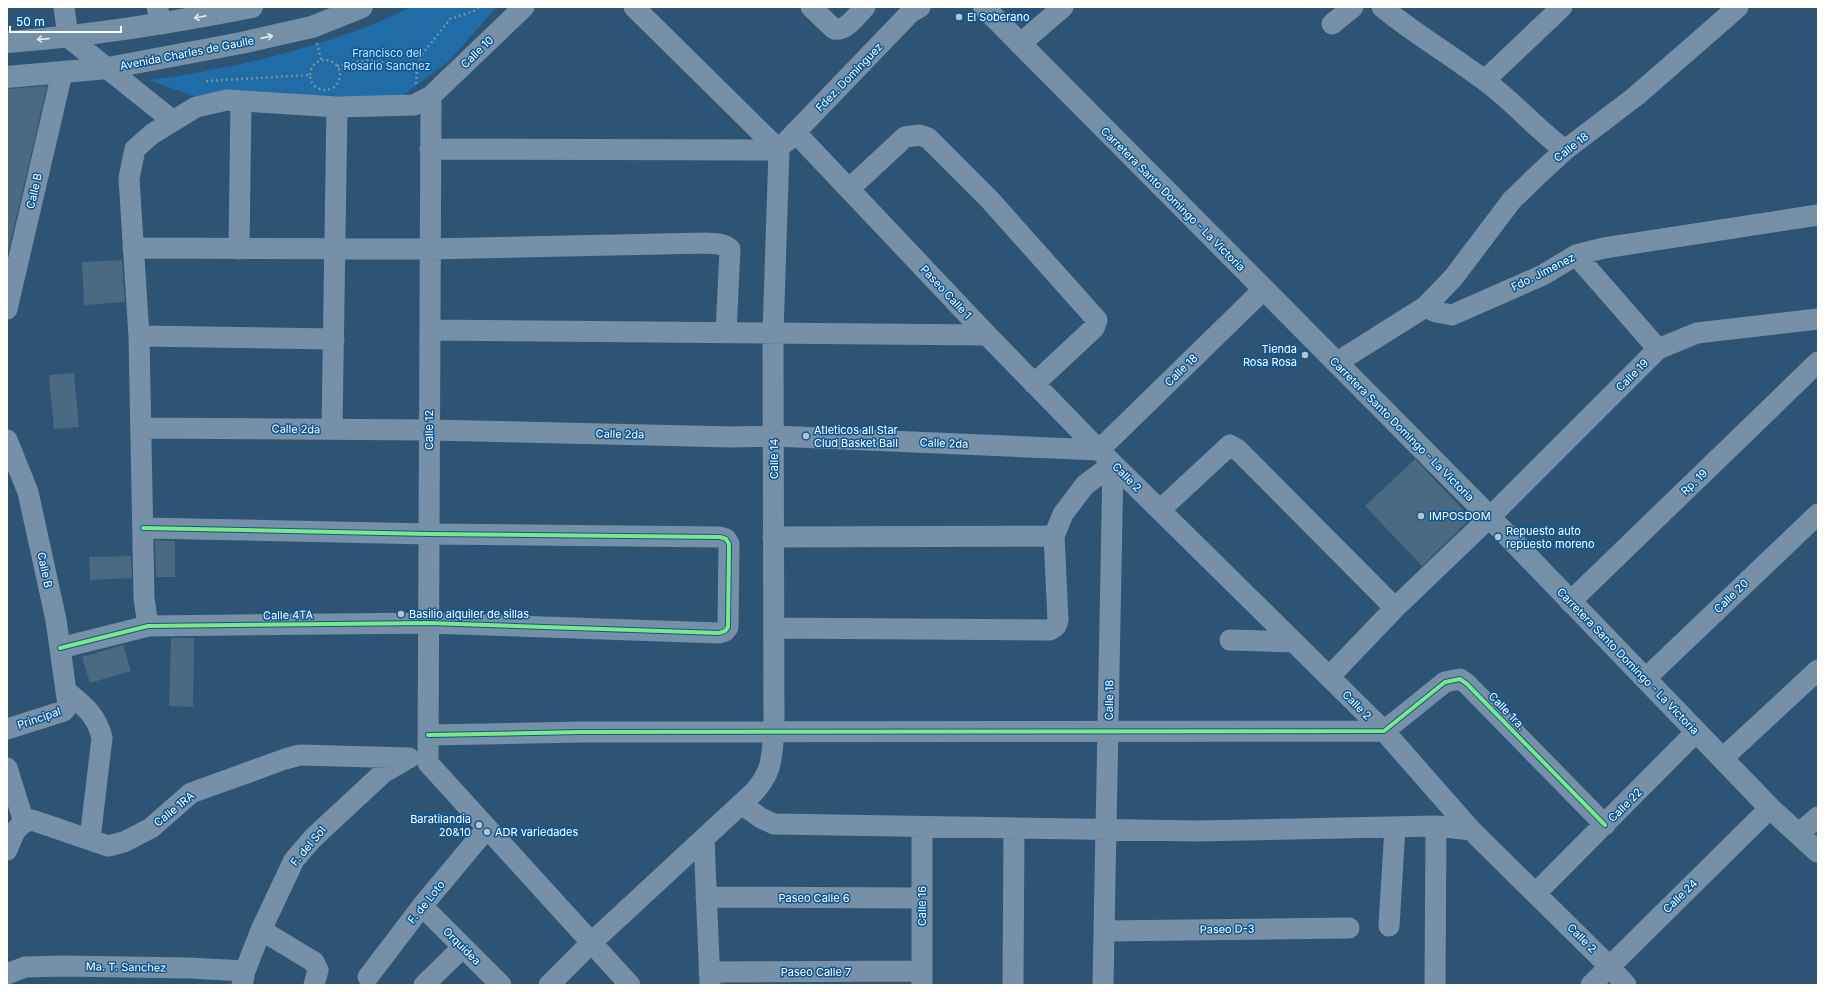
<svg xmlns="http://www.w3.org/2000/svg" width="1825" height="992" font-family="Inter,sans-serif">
	<rect width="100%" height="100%" fill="#2d5474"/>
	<!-- green -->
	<path fill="#206ca6" d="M411 7H497L448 62 398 99 238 92 193 96 149 80C233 69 335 45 411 7Z"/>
	<!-- building -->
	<path fill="#4a6983" d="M47 86 8 253H7V89Z
		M122 260 125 302 84 305 82 262Z
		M74 373 79 427 54 429 49 375Z
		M1415 459 1471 518 1422 566 1365 506Z
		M155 540 175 541V577H156Z
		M131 556 132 578 90 580 89 557Z
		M171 638H194L193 707 169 706Z
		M123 645 131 671 90 683 82 657Z"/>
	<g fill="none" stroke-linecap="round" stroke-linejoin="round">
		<!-- path -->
		<path stroke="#7590a7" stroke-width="2.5" stroke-dasharray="2 3" stroke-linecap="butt" d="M317 43 321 60
			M310 75a15 15 0 1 1 30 0a15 15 0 1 1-30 0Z
			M337 66 369 60 417 69
			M206 81 309 75
			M416 84 417 69 421 56 450 19 474 11 479 7"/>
		<!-- minor -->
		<path stroke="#7590a7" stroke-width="21" d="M64 7 68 37 173 121
			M157 7 162 24
			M634 7 779 150
			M811 7 834 29C846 32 857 15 865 7
			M1382 7C1415 34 1451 55 1484 80 1513 101 1536 129 1565 150
			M1332 24 1353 7
			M1020 44 1063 7
			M1485 80 1562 7
			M431 96 428 763 630 985
			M795 132 987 335 1099 450 1384 731 1471 830 1609 966 1626 985
			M786 142 911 12 920 7
			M430 149 779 150
			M849 189 905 137 919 135 928 138 990 200 1097 320 1094 328 1034 384
			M133 248 430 249 707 243C715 244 724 243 730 249L726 333
			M239 249 241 101
			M1576 255 1658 349
			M1425 307 1453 278 1512 200 1541 172 1565 150 1636 96 1738 7
			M7 309 62 73
			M430 330 987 335
			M139 336 334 339
			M1336 363 1425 307 1436 312 1452 315 1543 275 1576 255 1604 248 1818 215
			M141 428 429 430 733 437 774 436 1099 450
			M332 429 337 107
			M7 440 28 492 56 620 68 705 64 711 7 729
			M1099 450 1263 290
			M1160 510 1230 445 1237 449 1395 608
			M773 537 1054 536
			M1570 602 1818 362
			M148 626 144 598 139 336 129 178 135 149 152 134 196 107 227 100 337 107 414 105 431 96 524 7
			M774 628 1050 630 1056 626 1058 620 1054 536 1063 514 1085 485 1113 464
			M1230 640 1294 642
			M60 648 148 626 429 623 719 633 725 631 728 627 729 544 726 539 720 537 429 534 143 528
			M1329 677 1395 608 1490 517 1658 349 1697 333 1818 319
			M1645 679 1818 514
			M66 691C83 705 97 715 102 738L90 839
			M428 735 581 732 1384 731 1445 682 1460 679 1467 684 1605 825
			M1723 758 1818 670
			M7 768 24 822
			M741 804 761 818 774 824 1197 831 1436 826 1471 830
			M1799 833 1818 817
			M704 838 710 985
			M7 850C13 836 15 824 32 820L108 846 124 842 151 828 191 793 285 759 300 755 409 758
			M1536 893 1696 732
			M706 897 922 898
			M422 906 501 985
			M1389 926 1395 827
			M261 930 314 962 318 970 314 985
			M1104 931 1349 928
			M709 972 922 971
			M7 974 25 967 63 966 189 968 245 971
			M368 977 422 906 487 828
			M922 984V827
			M242 985 245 971 261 930 294 860 313 838 383 773 409 758
			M424 985 463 947
			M549 985 591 943 754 792C773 770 771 760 774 732L773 334 779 150
			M1013 985 1014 829
			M1103 985 1113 464
			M1435 985 1436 826
			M1591 985 1770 808"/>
		<!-- major -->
		<path stroke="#7490a6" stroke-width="22" d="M984 7 1477 504 1770 808 1818 852
			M7 42C90 36 171 23 252 7
			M7 77 108 68 241 43 312 27 362 7"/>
		<!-- cycleway casing -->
		<g stroke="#105791" stroke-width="6">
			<path id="cycleway" d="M60 648 148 626 429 623 719 633 725 631 728 627 729 544 726 539 720 537 429 534 143 528
				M428 735 581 732 1384 731 1445 682 1460 679 1467 684 1605 825"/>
		</g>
		<!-- cycleway -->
		<use href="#cycleway" stroke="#7ce984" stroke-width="4"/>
	</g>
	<!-- one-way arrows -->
	<defs><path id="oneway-shaft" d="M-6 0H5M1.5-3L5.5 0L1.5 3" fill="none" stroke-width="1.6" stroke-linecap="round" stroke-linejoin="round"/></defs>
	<g stroke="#e3e9ed">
		<use href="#oneway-shaft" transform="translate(200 17) rotate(169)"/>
		<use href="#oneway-shaft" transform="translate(267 37) rotate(-13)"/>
		<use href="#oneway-shaft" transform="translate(43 39) rotate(176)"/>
	</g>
	<!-- markers -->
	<g fill="#b6c3ce" stroke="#105791" stroke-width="1.5">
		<circle cx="959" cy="17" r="4"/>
		<circle cx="1305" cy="355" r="4"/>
		<circle cx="806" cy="436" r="4"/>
		<circle cx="1421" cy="516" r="4"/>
		<circle cx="1498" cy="537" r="4"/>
		<circle cx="401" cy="614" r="4"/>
		<circle cx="479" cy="825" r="4"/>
		<circle cx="487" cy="832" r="4"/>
	</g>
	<g text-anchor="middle" stroke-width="3" stroke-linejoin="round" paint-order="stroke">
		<!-- poi labels -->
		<g font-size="11" fill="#fff" stroke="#105791" text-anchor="start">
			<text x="967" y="21">El Soberano</text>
			<text x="1297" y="353" text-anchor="end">Tienda<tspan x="1297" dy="13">Rosa Rosa</tspan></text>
			<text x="814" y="434">Atleticos all Star<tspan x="814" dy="13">Clud Basket Ball</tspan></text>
			<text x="1429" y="520">IMPOSDOM</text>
			<text x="1506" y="535">Repuesto auto<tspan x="1506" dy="13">repuesto moreno</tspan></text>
			<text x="409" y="618">Basilio alquiler de sillas</text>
			<text x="471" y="823" text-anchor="end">Baratilandia<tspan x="471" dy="13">20&amp;10</tspan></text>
			<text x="495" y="836">ADR variedades</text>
		</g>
		<!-- street labels -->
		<g font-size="11" fill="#fff" stroke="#105791">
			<text transform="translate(477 52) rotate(-44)" y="4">Calle 10</text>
			<text transform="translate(187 53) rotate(-11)" y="4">Avenida Charles de Gaulle</text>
			<text transform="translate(849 77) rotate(-46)" y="4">Fdez. Dominguez</text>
			<text transform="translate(1571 147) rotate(-38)" y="4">Calle 18</text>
			<text transform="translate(34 191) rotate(-77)" y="4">Calle B</text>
			<text transform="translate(1173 199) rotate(45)" y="4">Carretera Santo Domingo - La Victoria</text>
			<text transform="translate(1543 272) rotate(-27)" y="4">Fdo. Jimenez</text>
			<text transform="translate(946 292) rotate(47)" y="4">Paseo Calle 1</text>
			<text transform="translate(1181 370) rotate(-44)" y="4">Calle 18</text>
			<text transform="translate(1632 375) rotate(-45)" y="4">Calle 19</text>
			<text transform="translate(296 429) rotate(1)" y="4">Calle 2da</text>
			<text transform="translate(1402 429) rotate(45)" y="4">Carretera Santo Domingo - La Victoria</text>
			<text transform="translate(429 430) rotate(-90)" y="4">Calle 12</text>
			<text transform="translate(620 434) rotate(1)" y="4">Calle 2da</text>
			<text transform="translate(944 443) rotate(2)" y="4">Calle 2da</text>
			<text transform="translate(774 459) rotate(-90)" y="4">Calle 14</text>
			<text transform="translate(1127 477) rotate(45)" y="4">Calle 2</text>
			<text transform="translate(1694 482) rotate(-44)" y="4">Rp. 19</text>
			<text transform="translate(45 570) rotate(78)" y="4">Calle B</text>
			<text transform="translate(1731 596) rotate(-44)" y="4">Calle 20</text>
			<text transform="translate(288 615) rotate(-1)" y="4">Calle 4TA</text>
			<text transform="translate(1628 661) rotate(46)" y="4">Carretera Santo Domingo - La Victoria</text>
			<text transform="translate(1109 700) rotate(-89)" y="4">Calle 18</text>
			<text transform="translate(1357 705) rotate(45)" y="4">Calle 2</text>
			<text transform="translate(1507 711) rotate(46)" y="4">Calle 1ra.</text>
			<text transform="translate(39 718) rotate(-19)" y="4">Principal</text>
			<text transform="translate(1625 805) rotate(-45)" y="4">Calle 22</text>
			<text transform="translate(174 809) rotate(-39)" y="4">Calle 1RA</text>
			<text transform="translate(308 846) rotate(-50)" y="4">F. del Sol</text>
			<text transform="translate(1680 896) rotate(-44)" y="4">Calle 24</text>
			<text x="814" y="902">Paseo Calle 6</text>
			<text transform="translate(426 902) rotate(-51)" y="4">F. de Loto</text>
			<text transform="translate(922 906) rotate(-90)" y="4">Calle 16</text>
			<text transform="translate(1227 929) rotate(-1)" y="4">Paseo D-3</text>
			<text transform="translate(1582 938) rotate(45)" y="4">Calle 2</text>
			<text transform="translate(462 946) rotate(45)" y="4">Orquidea</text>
			<text transform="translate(126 967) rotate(1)" y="4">Ma. T. Sanchez</text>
			<text x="816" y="976">Paseo Calle 7</text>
		</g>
		<!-- park labels -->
		<g font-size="11" fill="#c2e4fe" stroke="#105791">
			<text x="387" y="57">Francisco del<tspan x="387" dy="13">Rosario Sanchez</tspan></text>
		</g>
	</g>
	<!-- border -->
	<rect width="1825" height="992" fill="none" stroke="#ffffff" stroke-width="16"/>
	<!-- scale -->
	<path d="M10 26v6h111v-6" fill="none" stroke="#ffffff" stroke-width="2"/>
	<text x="16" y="26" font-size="12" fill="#ffffff" stroke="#105791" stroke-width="3" paint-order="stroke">50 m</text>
</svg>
